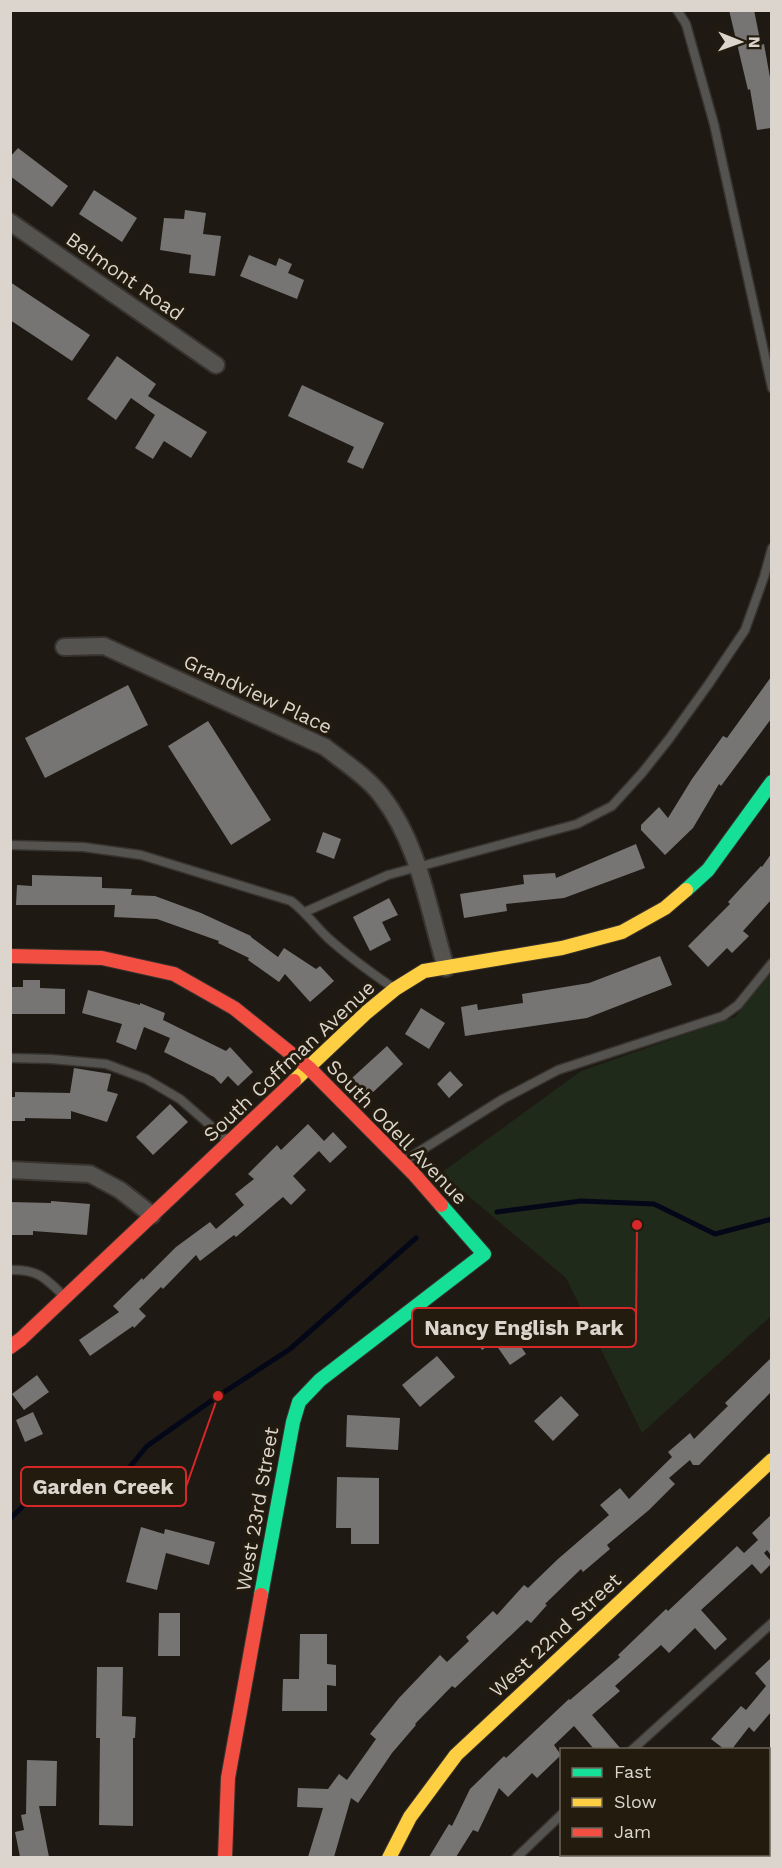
<svg xmlns="http://www.w3.org/2000/svg" width="782" height="1868" font-family="'Work Sans',sans-serif">
	<rect width="100%" height="100%" fill="#1e1a13"/>
	<!-- green -->
	<path fill="#1f2a1a" d="M771 971V1316L642 1433 566 1278 441 1173 581 1071 735 1017Z"/>
	<g fill="none" stroke-linecap="round" stroke-linejoin="round">
		<!-- stream -->
		<path stroke="#040718" stroke-width="5" d="M497 1212 581 1201 654 1204 715 1234 772 1219
			M10 1519 27 1502 106 1496 147 1446 218 1396 290 1349 416 1238"/>
	</g>
	<!-- building -->
	<path fill="#777474" d="M729 10H754L761 45 764 44 771 83V128L757 130 750 89 748 90Z
		M18 148 68 186 52 207 10 176V157Z
		M94 190 137 218 122 242 79 214Z
		M185 210 206 213 203 234 221 236 215 276 189 273 191 255 160 250 164 218 184 219Z
		M249 255 276 266 279 258 292 264 288 273 304 280 297 299 240 276Z
		M10 282 90 335 72 361 10 320Z
		M117 356 156 384 148 396 207 432 191 458 164 441 153 459 135 448 155 415 131 398 116 420 87 399Z
		M302 385 384 423 363 469 347 462 354 447 288 416Z
		M771 677V719L721 786 719 784 693 828 665 855 641 830V825L659 807 668 818 692 779 723 736 727 738Z
		M128 685 148 725 45 778 25 738Z
		M208 721 271 820 231 845 168 746Z
		M323 832 341 839 334 859 316 852Z
		M636 844 645 868 564 898 506 904 507 911 464 918 460 894 524 884 523 875 555 873 556 878Z
		M771 854V900L743 931 749 936 732 953 727 948 708 967 688 946 730 904 728 902 761 866 762 867Z
		M32 875 102 877V888L132 889 131 895 155 896 201 913 251 936V937L278 957 284 948 316 969 320 966 334 981 310 1002 285 974 279 982 248 960 249 958 218 943 219 941 157 919 114 917 115 905H16L17 885 32 886Z
		M389 898 398 915 382 922 391 940 370 951 353 917Z
		M660 956 672 985 587 1018 465 1036 461 1007 477 1004 478 1010 523 1003 522 994 589 983Z
		M23 980H40V988L65 989V1014H10V987H23Z
		M88 990 140 1005V1003L165 1013 163 1020 226 1051 230 1047 253 1072 238 1086 228 1076 221 1084 214 1077 164 1052 170 1038 144 1027 136 1050 116 1042 122 1024 82 1013Z
		M421 1008 445 1023 429 1049 405 1034Z
		M387 1046 403 1064 369 1096 352 1078Z
		M74 1068 111 1074 107 1091 118 1094 107 1122 71 1111V1119L25 1118V1121H10V1097H15V1092L70 1093Z
		M450 1071 463 1085 449 1098 437 1084Z
		M170 1104 188 1122 153 1155 136 1137Z
		M308 1124 324 1141 333 1132 347 1147 330 1163 319 1151 293 1176 306 1190 291 1205 283 1197 236 1237 234 1235 200 1261 196 1255 163 1289 161 1287 139 1309 146 1316 134 1328 133 1326 90 1356 79 1340 119 1312 113 1306 142 1278 143 1280 176 1247 210 1222 216 1229 244 1205 235 1194 254 1179 248 1174 277 1145 281 1150Z
		M51 1201 90 1204 87 1235 33 1231V1235H10V1202L51 1203Z
		M475 1309 484 1322 497 1312 526 1354 510 1365 494 1342 482 1350 460 1319Z
		M437 1356 455 1377 420 1407 402 1385Z
		M771 1358V1392L699 1465H693L690 1460 669 1478 675 1484 649 1510 607 1545 610 1549 583 1572 581 1569 545 1604 547 1605 531 1623 527 1620 455 1688 452 1686 415 1724 416 1725 392 1753 358 1803 351 1798 334 1857H308L323 1808 297 1807 298 1788 328 1789 339 1774 347 1780 376 1739 370 1734 399 1698 440 1655 447 1662 469 1641 466 1637 493 1611 497 1615 524 1585 528 1588 558 1559 609 1515 600 1505 620 1488 629 1499 672 1457 668 1452 690 1433 694 1439 728 1406 725 1403Z
		M37 1375 49 1392 24 1410 12 1394Z
		M561 1396 579 1415 553 1441 534 1421Z
		M33 1412 43 1434 25 1442 16 1420Z
		M347 1415 400 1418 398 1450 346 1447Z
		M337 1477 379 1478V1544H351V1528H336Z
		M771 1515V1555L767 1550 764 1553 771 1561V1564L761 1574 752 1564 701 1610 727 1639 715 1650 695 1628 669 1653 661 1645 615 1686 620 1691 592 1715 621 1749H594L574 1726 554 1745 561 1755 537 1778 532 1773 508 1797 499 1788 478 1832 473 1830 456 1857H429L449 1824 452 1826 470 1789 504 1756 506 1758 569 1699 570 1700 620 1657 618 1655 666 1609 668 1611 737 1546 744 1553 758 1540 752 1533Z
		M141 1527 164 1534 165 1529 215 1542 209 1565 166 1553 157 1590 126 1582Z
		M159 1613H180V1656H158Z
		M300 1634H327V1664L336 1665V1686L327 1685V1711H282L283 1679H299Z
		M771 1658V1712L754 1732 749 1727 732 1749H724L711 1739 741 1706 746 1710 766 1686 755 1673Z
		M97 1667H123L122 1716 136 1717 135 1738H133V1826L99 1825 100 1738H96Z
		M27 1760 57 1761 56 1806H39L49 1857H20L15 1832 24 1830 21 1815 26 1814Z"/>
	<g fill="none" stroke-linecap="round" stroke-linejoin="round">
		<!-- lane casing -->
		<g stroke="#38332e" stroke-width="11">
			<path id="lane" d="M677 10 686 24 714 124 772 388
				M10 845 83 847 141 855 291 901C306 912 315 926 328 938 348 956 370 972 392 987
				M305 912 388 875 577 824 612 806 642 773 669 739 708 685 745 630 764 577 772 548
				M10 1058 51 1059 106 1064 146 1079 180 1099 227 1140
				M404 1161 503 1099 558 1070 723 1016 738 1005 772 963
				M10 1270C38 1269 45 1278 64 1296
				M632 1750 772 1623
				M516 1858 562 1814"/>
		</g>
		<!-- street casing -->
		<g stroke="#38332e" stroke-width="20">
			<path id="street" d="M10 222 216 365
				M64 647 104 646 325 747C344 762 367 777 381 795 420 845 428 909 446 968
				M10 1170 90 1174 120 1190 152 1215
				M768 1782 772 1780
				M686 1858 689 1854"/>
		</g>
		<!-- fast casing -->
		<g stroke="#38332e" stroke-width="16">
			<path id="fast" d="M686 890 708 870 772 782
				M261 1595 293 1422 299 1402 320 1380 484 1254 441 1205"/>
		</g>
		<!-- slow casing -->
		<g stroke="#38332e" stroke-width="16">
			<path id="slow" d="M294 1081 367 1012 395 989 424 971 562 948 622 932 665 908 686 890
				M389 1858 410 1817 456 1755 772 1460"/>
		</g>
		<!-- jam casing -->
		<g stroke="#38332e" stroke-width="16">
			<path id="jam" d="M10 956 102 958 174 974 234 1008 309 1068 413 1173 441 1205
				M10 1347 21 1339 294 1081
				M225 1858 228 1778 261 1595"/>
		</g>
		<!-- lane -->
		<use href="#lane" stroke="#555350" stroke-width="8"/>
		<!-- street -->
		<use href="#street" stroke="#555350" stroke-width="16"/>
		<!-- fast -->
		<use href="#fast" stroke="#16e098" stroke-width="14"/>
		<!-- slow -->
		<use href="#slow" stroke="#ffcf43" stroke-width="14"/>
		<!-- jam -->
		<use href="#jam" stroke="#f24e42" stroke-width="14"/>
	</g>
	<g text-anchor="middle" stroke-width="6" stroke-linejoin="round" paint-order="stroke">
		<!-- street labels -->
		<g font-size="20" fill="#dbd5cd" stroke="#231b0e">
			<text transform="translate(125 276) rotate(35)" y="7">Belmont Road</text>
			<text transform="translate(258 694) rotate(25)" y="7">Grandview Place</text>
			<text transform="translate(289 1061) rotate(-43)" y="7">South Coffman Avenue</text>
			<text transform="translate(397 1132) rotate(46)" y="7">South Odell Avenue</text>
			<text transform="translate(257 1509) rotate(-80)" y="7">West 23rd Street</text>
			<text transform="translate(555 1635) rotate(-43)" y="7">West 22nd Street</text>
		</g>
	</g>
	<!-- callouts -->
	<path fill="none" stroke="#d62828" stroke-width="2" d="M637 1225L636 1327M218 1396L186 1487"/>
	<g fill="#d62828" stroke="#231b0e" stroke-width="2">
		<circle cx="637" cy="1225" r="6"/>
		<circle cx="218" cy="1396" r="6"/>
	</g>
	<g fill="#231b0e" stroke="#d62828" stroke-width="2">
		<rect x="412" y="1308" width="224" height="39" rx="6"/>
		<rect x="21" y="1467" width="165" height="39" rx="6"/>
	</g>
	<g font-size="21" text-anchor="middle" font-weight="bold" fill="#dbd5cd">
		<text x="524" y="1335">Nancy English Park</text>
		<text x="103" y="1494">Garden Creek</text>
	</g>
	<!-- border -->
	<rect width="782" height="1868" fill="none" stroke="#dbd5cd" stroke-width="24"/>
	<!-- legend -->
	<rect x="560" y="1748" width="210" height="108" fill="#231b0e" stroke="#6d655a" stroke-width="1.5"/>
	<rect x="572" y="1768" width="30" height="9" fill="#16e098" stroke="#6d655a" stroke-width="1.5"/>
	<text x="614" y="1778" font-size="18" fill="#dbd5cd">Fast</text>
	<rect x="572" y="1798" width="30" height="9" fill="#ffcf43" stroke="#6d655a" stroke-width="1.5"/>
	<text x="614" y="1808" font-size="18" fill="#dbd5cd">Slow</text>
	<rect x="572" y="1828" width="30" height="9" fill="#f24e42" stroke="#6d655a" stroke-width="1.5"/>
	<text x="614" y="1838" font-size="18" fill="#dbd5cd">Jam</text>
	<!-- north arrow -->
	<g transform="translate(740 42) rotate(91)" stroke="#231b0e" stroke-width="4.5" paint-order="stroke">
	<path d="M0-4.5L10 22L0 15L-10 22Z" fill="#dbd5cd"/>
	<text y="-9" font-size="16" font-weight="bold" text-anchor="middle" fill="#dbd5cd">N</text>
	</g>
</svg>
